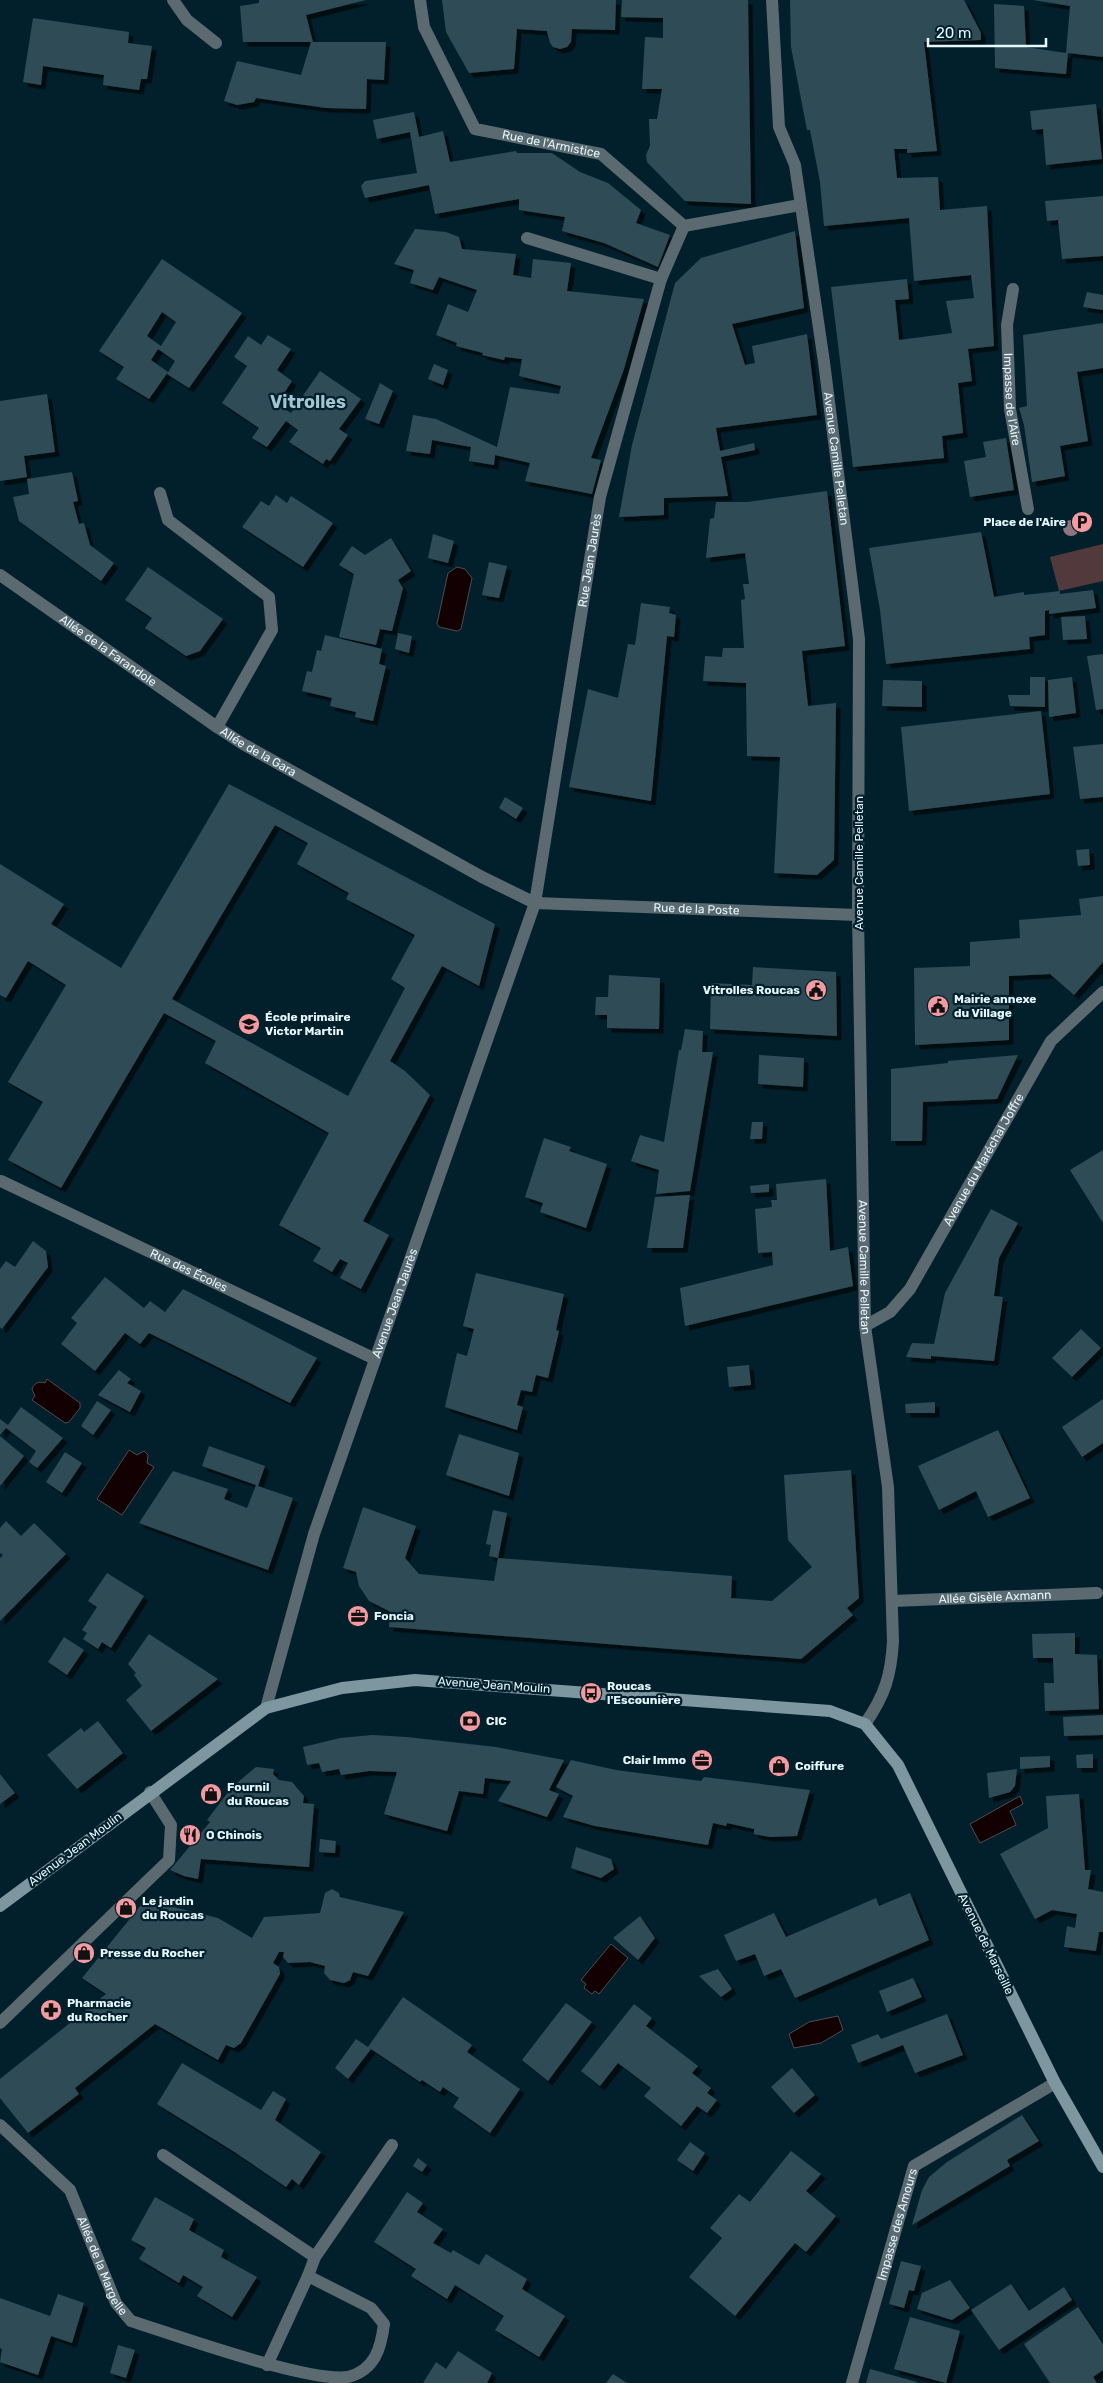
<svg xmlns="http://www.w3.org/2000/svg" width="1103" height="2383" font-family="Rubik,sans-serif">
	<defs>
		<filter id="shadow"><feDropShadow dx="4.5" dy="4.5" stdDeviation="0" flood-color="#0009"/></filter>
	</defs>
	<rect width="100%" height="100%" fill="#02202b"/>
	<!-- green -->
	<path fill="#523a3c" d="M1103 544V581L1059 591 1050 557Z"/>
	<!-- water -->
	<path fill="#120002" stroke="#524a4e" d="M457 567 465 569 472 578 461 629 457 631 439 627 437 624 448 573Z
		M47 1379 80 1403V1408L69 1422 65 1423 32 1400 35 1396 32 1389C34 1383 39 1381 45 1383Z
		M129 1450 137 1455 144 1451 148 1455 147 1463 154 1467 122 1515 97 1499Z
		M1020 1796 1023 1804 1010 1811 1016 1825 980 1843 970 1824Z
		M611 1944 628 1958 599 1994 595 1991 592 1994 584 1988 586 1984 581 1980Z
		M838 2016 843 2030 821 2043 794 2048 789 2034 809 2022Z"/>
	<!-- building -->
	<path fill="#2d4c57" fill-rule="evenodd" filter="url(#shadow)" d="M259 0H366L306 15 313 42H386L384 80 367 79 366 109 326 108 256 98 254 102 237 105 224 101 237 61 301 75 311 42H243L240 6 259 3Z
		M442 0H616L615 30 572 29 571 42 567 47 560 49 553 47 550 43 547 31 517 29 514 69 469 73 446 32Z
		M622 0H748L751 204 685 201 647 162 646 155 650 146 649 119H657L662 89H642L645 37 663 38V18L621 17Z
		M790 0H964L981 33V40L924 42 937 151 907 153V149H894L897 178 938 177 940 210 987 206 994 346 968 349 972 381 958 383 963 433 942 436 944 458 853 467 831 287 907 279 909 299 895 300 899 340 952 333 946 301 974 298 971 275 914 281 909 218 824 226 820 182 810 130H807L791 47Z
		M1033 0H1103V57L1068 53 1066 74 995 68 994 4 1024 6 1026 47 1066 53 1070 6Z
		M33 18 129 32 128 43 152 46 147 79H141L139 90 103 85 104 75 43 66 41 85 23 82Z
		M1096 104 1102 159 1046 165 1043 129 1032 130 1030 111Z
		M414 112 419 137 443 131 450 162 516 151 517 153H552L580 172 608 183 641 210 636 223 670 235 658 267 604 243 562 231 565 217 519 210V199L435 214 429 185 365 198 361 186 365 181 417 173 410 132 377 139 373 120Z
		M1103 196V256L1062 259 1058 220 1047 221 1045 201Z
		M415 229 446 232 459 237 462 249 516 254 513 275 531 278 533 259 571 263 567 291 644 299 623 372 591 458 601 460 592 494 525 481 530 463 495 455 494 465 469 461 471 447 432 440 430 454 406 451 413 415 436 419 497 447 510 387 559 394 561 386 519 376 522 359 505 357 504 360 482 355 483 353 456 346 457 343 436 335 448 304 468 312 477 290 439 277 433 290 410 283 414 270 394 264Z
		M795 231 804 308 732 324 745 365 755 363 752 346 807 334 817 415 716 428 720 451 754 443 755 450 721 457 728 496 664 498V515L619 517 632 445 675 283 701 258Z
		M162 259 242 313 189 388 167 374 175 361 158 349 151 360 168 372 149 399 116 379 124 367 99 351ZM162 312 176 322 161 346 147 336Z
		M1087 292 1103 295V310L1083 307Z
		M1103 323V368L1077 372 1088 441 1060 446 1065 476 1032 482 1024 425 1019 408 1027 406 1023 335Z
		M268 335 291 349 277 370 292 381 277 404 291 413 320 371 361 399 339 429 348 435 330 461 326 459 323 464 289 442 298 430 286 421 267 447 252 438 259 428 222 403 247 366 234 357 248 336 261 345Z
		M434 364 448 370 443 385 428 379Z
		M380 383 393 391 379 424 365 419Z
		M47 394 55 452 24 456 27 477 0 481V401Z
		M1006 438 1014 490 970 497 964 461 986 457 983 442Z
		M72 472 78 501 73 502 79 524 84 523 90 545 114 563 101 581 19 521 13 497 29 494 27 479Z
		M827 491 845 646 802 651 808 706 836 703 834 860 817 875 774 873 780 757 747 756 746 683 703 681 705 656 722 657 723 648H744L741 600 745 599 743 584H749L745 553 706 558 710 519 714 518 716 502H747Z
		M276 495 287 503 291 496 333 523 303 567 242 527 261 501 269 506Z
		M981 532 994 597 1024 592V595L1060 591V594L1093 590 1096 608 1049 614V610L1045 611V635L1029 637 1030 649 886 664 880 610 869 548Z
		M433 534 454 541 448 563 428 558Z
		M391 538 411 571 398 580 403 588 392 631 380 629 376 645 339 637 354 574 339 565 352 546 365 555Z
		M489 562 507 566 499 598 482 595Z
		M148 567 223 619 200 651 186 656 145 628 152 618 125 600Z
		M641 603 670 607 669 613 676 615 674 637 667 636 651 801 569 787 588 689 618 698 628 644 635 645Z
		M1085 616 1087 639 1063 640 1061 617Z
		M398 633 412 636 409 653 395 649Z
		M325 635 382 649 379 664 386 666 373 721 355 717 356 712 330 706 332 698 302 691 307 671 312 672 317 650 321 651Z
		M1103 654V709L1096 710 1087 656Z
		M1030 677H1045V707L1010 706 1008 695H1030Z
		M1072 677 1076 713 1049 717 1048 680Z
		M883 680 922 681V707L882 706Z
		M1041 711 1050 794 909 811 901 727Z
		M1103 744V797L1080 799 1073 747Z
		M229 784 495 924 479 986 442 966 390 1061 405 1071 430 1095 363 1221 389 1235 361 1289 340 1278 348 1263 340 1259 332 1272 313 1261 321 1248 279 1225 329 1133 205 1063 216 1041 164 1013 61 1188 8 1160 43 1102 8 1082 66 985 28 961 6 998 0 995V864L64 904 51 924 121 968ZM275 825 308 843 297 864 349 893 346 899 415 935 391 979 405 988 348 1096 172 999Z
		M505 797 523 808 516 819 499 808Z
		M1089 849 1090 865 1078 866 1076 850Z
		M1103 896V962L1074 995 1050 974 1009 976V1040L915 1045 914 968 970 966V942L1020 938 1019 920 1081 915 1079 899Z
		M753 967 836 972 837 1036 710 1029 711 983 752 985Z
		M609 975 660 978 659 1029 607 1028V1015H595L596 997H608Z
		M685 1029 703 1031 702 1052H713L690 1191 656 1194 659 1170 631 1161 640 1135 664 1142 679 1050H681Z
		M759 1055 804 1058 803 1087 758 1084Z
		M1018 1055 997 1099 923 1102 922 1141H891V1069L948 1063V1061Z
		M752 1122H763L762 1139H750Z
		M544 1138 571 1147 569 1151 607 1164 586 1228 540 1212 543 1203 525 1197Z
		M1103 1150V1223L1070 1170Z
		M826 1179 830 1251 848 1247 853 1286 685 1326 680 1288 773 1265 772 1252 758 1253 755 1209 772 1207 771 1200H777L776 1184Z
		M769 1184V1192L751 1193 750 1186Z
		M690 1195 683 1248H647L655 1197Z
		M991 1209 1018 1223 999 1258 994 1296 1003 1297 994 1361 931 1356V1359L906 1357 912 1343 934 1344 945 1293Z
		M33 1241 46 1251 48 1267 2 1329 0 1327V1269L6 1261 15 1267Z
		M476 1273 564 1294 556 1330 559 1331 548 1378 536 1375 532 1392 521 1390 517 1405 523 1407 517 1430 445 1407 457 1353 467 1356 474 1329 463 1326Z
		M105 1277 144 1308 150 1301 165 1312 183 1289 317 1358 290 1403 149 1333 140 1344 125 1333 95 1371 61 1344 77 1323 71 1318Z
		M1081 1329 1101 1348 1072 1377 1052 1358Z
		M749 1365 751 1385 729 1387 727 1367Z
		M119 1370 131 1379 127 1383 141 1391 130 1412 98 1395Z
		M1103 1399V1443L1082 1457 1062 1427Z
		M97 1401 111 1410 93 1435 81 1426Z
		M935 1402V1413H906L905 1404Z
		M21 1407 63 1438 37 1468 29 1462 36 1451 6 1428 0 1435V1419L8 1425Z
		M998 1430 1030 1498 988 1517 976 1491 939 1510 918 1466Z
		M459 1434 519 1453 509 1496 446 1475Z
		M0 1436 24 1456 0 1486Z
		M209 1446 265 1466 258 1486 293 1498 268 1570 139 1523 173 1471 228 1489 224 1499 247 1508 256 1485 202 1466Z
		M65 1452 82 1463 62 1493 46 1482Z
		M851 1470 859 1598 847 1608 853 1615 801 1659 389 1627V1611L369 1601 359 1586 356 1572 343 1568 363 1507 416 1526 405 1558 419 1574 494 1581 498 1558 732 1576 731 1598 772 1601 812 1567 788 1540 784 1475Z
		M493 1510 507 1513 498 1558 489 1556 491 1545 486 1544Z
		M6 1521 21 1536 34 1523 66 1554 0 1621V1558L3 1555 0 1553V1528Z
		M107 1573 144 1596 111 1648 102 1642 98 1649 83 1639 87 1633 82 1630 97 1607 88 1601Z
		M1075 1633V1654L1097 1655 1099 1709 1045 1711 1044 1683H1054L1053 1658H1033L1032 1634Z
		M149 1634 218 1679 151 1731 126 1700 142 1686 134 1675 136 1673 128 1664Z
		M64 1637 84 1650 67 1675 48 1662Z
		M1103 1715V1735L1064 1736 1063 1717Z
		M98 1721 123 1753 77 1789 47 1755 81 1728 84 1732Z
		M372 1735 407 1737 496 1747 564 1760 549 1790 559 1794 547 1817 498 1801 511 1781 485 1778 483 1794 459 1791 447 1831 384 1814 397 1772 369 1771 341 1775 339 1769 322 1772 319 1763 307 1765 303 1747 340 1738Z
		M1093 1754V1768H1077L1076 1755Z
		M1050 1756V1767L1020 1769V1757Z
		M571 1760 616 1770 701 1781 704 1777 810 1790 797 1836 770 1837 754 1834V1829L727 1823 726 1826 713 1823 708 1845 595 1826 563 1817 573 1796 556 1787Z
		M256 1767 274 1769 273 1774 279 1780 292 1782 304 1796 303 1803 314 1804 309 1867 201 1859 198 1879 184 1876 170 1870 210 1822 207 1820 232 1787Z
		M1017 1769 1015 1786 1010 1792 989 1798 987 1773Z
		M0 1774 15 1793 0 1804Z
		M1079 1794 1085 1870H1091L1088 1889 1103 1892V1932H1099L1096 1951 1064 1947 1067 1926 1075 1928 1077 1914 1052 1910 1035 1919 1000 1854 1048 1828 1046 1796Z
		M320 1839 336 1841 335 1853 319 1852Z
		M576 1847 611 1859 614 1869 601 1878 571 1868Z
		M332 1889 339 1893 340 1897 404 1912 368 1976 353 1972 350 1980 344 1983 330 1980 324 1973 325 1966 310 1962 288 1963 283 1957 284 1952H279L273 1963 279 1967 280 1974 241 2043 234 2048 226 2045 218 2060 155 2024 75 2088 79 2094 28 2133 0 2098V2079L106 1994 82 1978 145 1900 218 1918 252 1938 264 1917 320 1913 325 1893Z
		M910 1893 929 1940 795 1998 781 1969 764 1976 755 1954 736 1961 724 1935 774 1913 786 1937 876 1898 879 1906Z
		M640 1916 655 1938 638 1960 613 1938Z
		M718 1969 732 1989 721 1997 699 1976Z
		M913 1978 922 1997 887 2012 879 1991Z
		M403 1997 472 2045 467 2052 520 2089 490 2133 453 2107 459 2098 443 2087 440 2092 422 2080 420 2082 371 2049 348 2079 335 2068 356 2039 368 2047Z
		M566 2003 592 2022 548 2081 522 2060Z
		M634 2004 652 2018 646 2026 698 2066 692 2073 711 2088 707 2093 717 2100 707 2113 697 2106 681 2126 644 2096 651 2088 618 2063 600 2086 581 2071Z
		M947 2014 963 2055 915 2073 903 2045 858 2063 851 2045 878 2034 881 2039Z
		M182 2063 261 2110 273 2091 286 2099 275 2120 321 2152 299 2185 292 2179 286 2187 233 2151 157 2104Z
		M792 2068 815 2095 794 2113 771 2087Z
		M1022 2115 1039 2141 1007 2160 1010 2166 912 2225 922 2190 929 2177 947 2162Z
		M690 2142 705 2153 693 2171 677 2160Z
		M791 2151 821 2174 806 2191 836 2216 806 2252 795 2243 735 2316 689 2277 722 2238 710 2228 739 2194 750 2202Z
		M418 2158 427 2165 422 2172 413 2166Z
		M407 2192 423 2203 417 2212 443 2229 433 2243 451 2253 453 2250 479 2265 486 2254 527 2279 522 2289 565 2316 539 2357 495 2330 504 2316 455 2285 447 2299 411 2276 416 2269 374 2242Z
		M155 2197 194 2219 189 2230 224 2250 221 2257 257 2277 232 2317 197 2296 203 2287 183 2275 179 2283 139 2259 146 2248 131 2240Z
		M901 2261 921 2266 914 2291 909 2290 904 2308 889 2304Z
		M950 2280 970 2308 952 2320 917 2309 922 2293Z
		M1011 2284 1029 2311 1064 2287 1072 2300 999 2350 971 2310Z
		M58 2294 84 2303 72 2343 51 2336 38 2375 0 2362 2 2349 0 2348V2298L50 2316Z
		M1078 2307 1103 2344V2370L1093 2377 1097 2383H1050L1024 2344Z
		M910 2317 960 2331 946 2383 894 2369Z
		M118 2345 135 2350 126 2378 110 2373Z
		M458 2351 492 2373 487 2383H423L436 2362 446 2369Z
		M870 2369 917 2382V2383H866Z
		M613 2374 627 2383H606Z"/>
	<g fill="none" stroke-linecap="round" stroke-linejoin="round">
		<!-- lane -->
		<path stroke="#5b6a70" stroke-width="12" d="M173 0 187 20 216 43
			M163 2155 315 2257 308 2276
			M315 2257 392 2145"/>
		<!-- street -->
		<g stroke="#5b6a70" stroke-width="12">
			<path id="s1" d="M420 0 424 27 475 129 601 154 684 226"/>
			<path id="s2" d="M772 0 779 127 795 165 824 362 859 639 858 915 865 1326 888 1487 893 1641C891 1676 885 1695 865 1724"/>
			<path d="M684 226 800 205"/>
			<path d="M527 238 661 279"/>
			<path id="s3" d="M1013 289 1007 325 1010 409 1028 509"/>
			<path id="s4" d="M160 493 168 520 269 597 272 630 217 727 243 744 482 877 535 903 858 915"/>
			<path id="s5" d="M0 575 217 727"/>
			<path id="s6" d="M1 1181 375 1359"/>
			<path id="s7" d="M865 1326 890 1312 910 1289 1051 1041 1103 992"/>
			<path id="s8" d="M893 1601 1097 1593"/>
			<path id="s9" d="M266 1708 314 1534 535 903 600 497 661 279 684 226"/>
			<path d="M0 2023 169 1860 171 1825 150 1792"/>
			<path id="s10" d="M0 2125 70 2190 116 2303 131 2321C175 2335 309 2383 348 2377 375 2370 381 2348 384 2324L371 2308 308 2276 267 2365"/>
			<path id="s11" d="M852 2383 914 2166 1055 2083"/>
		</g>
		<!-- secondary -->
		<path stroke="#7e96a0" stroke-width="12" d="M0 1906 266 1708 342 1688 415 1680 830 1711 865 1724 898 1765 1055 2083 1103 2167"/>
	</g>
	<!-- trees -->
	<circle fill="#8d767e" cx="1071" cy="528" r="8"/>
	<!-- icons -->
	<defs>
		<g id="parking-disc" transform="scale(1.125)"><circle r="9.5" fill="#f49aa1" stroke="#02202b"/><path d="M-3.5-5.5H1a3.5 3.5 0 0 1 0 7H-1V5.5H-3.5ZM-1-3.4V-.6H.8a1.4 1.4 0 0 0 0-2.8Z" fill="#111"/></g>
		<g id="civic-disc" transform="scale(1.125)"><circle r="9.5" fill="#f49aa1" stroke="#02202b"/><path d="M-.6-6.5H3V-4.5H.6V-3L4-1V1h2V6H-6V1h2V-1L-.6-3ZM-1.2 2.5V6h2.4V2.5Z" fill="#111"/></g>
		<g id="school-disc" transform="scale(1.125)"><circle r="9.5" fill="#f49aa1" stroke="#02202b"/><path d="M0-5L7-2L0 1L-7-2ZM-4 1L0 2.5L4 1V4Q0 6-4 4Z" fill="#111"/></g>
		<g id="office-disc" transform="scale(1.125)"><circle r="9.5" fill="#f49aa1" stroke="#02202b"/><path d="M-6-3h4V-5.5h4V-3h4V5H-6ZM-1-4.5V-3h2v-1.5ZM-6 0V1H6V0Z" fill="#111"/></g>
		<g id="bus-disc" transform="scale(1.125)"><circle r="9.5" fill="#f49aa1" stroke="#02202b"/><path d="M-5-6H5V4H4V6H2V4H-2V6H-4V4H-5ZM-3.5-4V0h7V-4ZM-3.5 1.2v1.5H-2V1.2ZM2 1.2v1.5H3.5V1.2Z" fill="#111"/></g>
		<g id="bank-disc" transform="scale(1.125)"><circle r="9.5" fill="#f49aa1" stroke="#02202b"/><path d="M-6-4H6V4H-6ZM0-2.3a2.3 2.3 0 1 0 0 4.6a2.3 2.3 0 1 0 0-4.6Z" fill="#111"/></g>
		<g id="shop-disc" transform="scale(1.125)"><circle r="9.5" fill="#f49aa1" stroke="#02202b"/><path d="M-5-2.5h2.3a2.7 3.5 0 0 1 5.4 0H5L5.5 6h-11ZM-1.5-2.5h3a1.5 2.3 0 0 0-3 0Z" fill="#111"/></g>
		<g id="restaurant-disc" transform="scale(1.125)"><circle r="9.5" fill="#f49aa1" stroke="#02202b"/><path d="M-5-6h1v4h1v-4h1v4h1v-4h1v5L-1.5 .5V6h-2V.5L-5-1ZM5-6V6H3V1.5H1.5Q1.5-4 5-6Z" fill="#111"/></g>
		<g id="pharmacy-disc" transform="scale(1.125)"><circle r="9.5" fill="#f49aa1" stroke="#02202b"/><path d="M-2-6h4v4h4v4h-4v4h-4v-4h-4v-4h4Z" fill="#111"/></g>
	</defs>
	<g fill-rule="evenodd">
		<use href="#parking-disc" x="1082" y="522"/>
		<use href="#civic-disc" x="816" y="990"/>
		<use href="#civic-disc" x="938" y="1006"/>
		<use href="#school-disc" x="249" y="1024"/>
		<use href="#office-disc" x="358" y="1616"/>
		<use href="#bus-disc" x="591" y="1693"/>
		<use href="#bank-disc" x="470" y="1721"/>
		<use href="#office-disc" x="702" y="1760"/>
		<use href="#shop-disc" x="779" y="1766"/>
		<use href="#shop-disc" x="211" y="1794"/>
		<use href="#restaurant-disc" x="190" y="1835"/>
		<use href="#shop-disc" x="126" y="1908"/>
		<use href="#shop-disc" x="84" y="1953"/>
		<use href="#pharmacy-disc" x="51" y="2010"/>
	</g>
	<g text-anchor="middle" stroke-width="4.5" stroke-linejoin="round" paint-order="stroke">
		<!-- street labels -->
		<g font-size="12" fill="#e6f7fe" stroke="#02202b">
			<text dy="4" stroke="none"><textPath href="#s1" startOffset="219">Rue de l'Armistice</textPath></text>
			<text dy="4" stroke="none"><textPath href="#s3" startOffset="111">Impasse de l'Aire</textPath></text>
			<text dy="4" stroke="none"><textPath href="#s2" startOffset="465">Avenue Camille Pelletan</textPath></text>
			<text dy="4" stroke="none"><textPath href="#s9" startOffset="1196">Rue Jean Jaurès</textPath></text>
			<text dy="4" stroke="none"><textPath href="#s5" startOffset="132">Allée de la Farandole</textPath></text>
			<text dy="4" stroke="none"><textPath href="#s4" startOffset="348">Allée de la Gara</textPath></text>
			<text transform="translate(859 863) rotate(-90)" y="4">Avenue Camille Pelletan</text>
			<text dy="4" stroke="none"><textPath href="#s4" startOffset="825">Rue de la Poste</textPath></text>
			<text dy="4" stroke="none"><textPath href="#s7" startOffset="208">Avenue du Maréchal Joffre</textPath></text>
			<text dy="4" stroke="none"><textPath href="#s2" startOffset="1275">Avenue Camille Pelletan</textPath></text>
			<text dy="4" stroke="none"><textPath href="#s6" startOffset="208">Rue des Écoles</textPath></text>
			<text dy="4" stroke="none"><textPath href="#s9" startOffset="425">Avenue Jean Jaurès</textPath></text>
			<text dy="4" stroke="none"><textPath href="#s8" startOffset="102">Allée Gisèle Axmann</textPath></text>
			<text transform="translate(494 1685) rotate(4)" y="4">Avenue Jean Moulin</text>
			<text transform="translate(75 1849) rotate(-37)" y="4">Avenue Jean Moulin</text>
			<text transform="translate(986 1944) rotate(64)" y="4">Avenue de Marseille</text>
			<text dy="4" stroke="none"><textPath href="#s11" startOffset="165">Impasse des Amours</textPath></text>
			<text dy="4" stroke="none"><textPath href="#s10" startOffset="178">Allée de la Margelle</textPath></text>
		</g>
		<!-- poi labels -->
		<g font-size="12" font-weight="bold" fill="#e6f7fe" stroke="#02202b" text-anchor="start">
			<text x="1066" y="526" text-anchor="end">Place de l'Aire</text>
			<text x="800" y="994" text-anchor="end">Vitrolles Roucas</text>
			<text x="954" y="1003">Mairie annexe<tspan x="954" dy="14">du Village</tspan></text>
			<text x="265" y="1021">École primaire<tspan x="265" dy="14">Victor Martin</tspan></text>
			<text x="374" y="1620">Foncia</text>
			<text x="607" y="1690">Roucas<tspan x="607" dy="14">l'Escounière</tspan></text>
			<text x="486" y="1725">CIC</text>
			<text x="686" y="1764" text-anchor="end">Clair Immo</text>
			<text x="795" y="1770">Coiffure</text>
			<text x="227" y="1791">Fournil<tspan x="227" dy="14">du Roucas</tspan></text>
			<text x="206" y="1839">O Chinois</text>
			<text x="142" y="1905">Le jardin<tspan x="142" dy="14">du Roucas</tspan></text>
			<text x="100" y="1957">Presse du Rocher</text>
			<text x="67" y="2007">Pharmacie<tspan x="67" dy="14">du Rocher</tspan></text>
		</g>
		<!-- district labels -->
		<g font-size="18" font-weight="bold" fill="#a3c5d2" stroke="#02202b">
			<text x="308" y="408">Vitrolles</text>
		</g>
	</g>
	<!-- scale -->
	<path d="M928 38v8h118v-8" fill="none" stroke="#e6f7fe" stroke-width="2.5"/>
	<text x="936" y="38" font-size="15" fill="#e6f7fe" stroke="#02202b" stroke-width="4" paint-order="stroke">20 m</text>
</svg>
